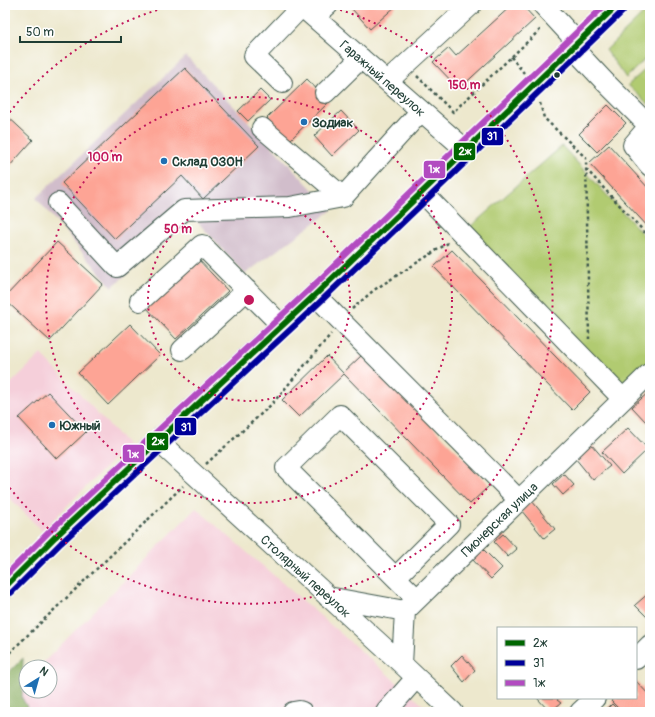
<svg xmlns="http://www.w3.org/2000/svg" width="655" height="717" font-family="Pangolin,sans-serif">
	<rect width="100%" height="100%" fill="#fff"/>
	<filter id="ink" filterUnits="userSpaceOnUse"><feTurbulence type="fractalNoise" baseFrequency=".025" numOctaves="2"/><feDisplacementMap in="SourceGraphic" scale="8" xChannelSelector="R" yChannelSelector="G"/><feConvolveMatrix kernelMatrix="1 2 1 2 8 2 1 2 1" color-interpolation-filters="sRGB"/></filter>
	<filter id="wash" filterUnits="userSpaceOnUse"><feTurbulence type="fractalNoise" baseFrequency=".012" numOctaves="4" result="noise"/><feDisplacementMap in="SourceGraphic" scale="16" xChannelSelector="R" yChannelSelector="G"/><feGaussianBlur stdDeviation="0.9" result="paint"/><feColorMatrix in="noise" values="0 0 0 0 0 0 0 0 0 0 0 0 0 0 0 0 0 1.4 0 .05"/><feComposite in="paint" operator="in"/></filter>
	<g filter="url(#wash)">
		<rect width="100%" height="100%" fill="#ede8cd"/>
		<!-- built -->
		<path fill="#f5cfda" d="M41 354 128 445 42 531 5 493V389Z
			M196 508 431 712H5V702L26 681V691H50V667H39Z"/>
		<!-- industrial -->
		<path fill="#d1bdcb" d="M186 56 332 210 245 274 193 217 112 287 36 198Z"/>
		<!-- green -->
		<path fill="#b1cb71" stroke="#688452" d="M650 7V54L626 78 606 50Z
			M650 65V102L648 104 628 85Z
			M562 146 650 242V370L623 399 462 234Z"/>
		<!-- forest -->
		<path fill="#8caf63" stroke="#56764c" d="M23 658 22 698 30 712H5V676Z"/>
		<g id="blocks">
			<!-- building -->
			<path fill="#fda495" d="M356 5H397L370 29 352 9Z
				M512 5H522L535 19 459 89 433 62 449 48 456 56Z
				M185 68 259 146 203 199 182 176 115 239 62 183Z
				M307 79 329 102 289 141 267 118Z
				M260 90 270 100 248 121 238 111Z
				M608 105 626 123 597 152 579 134Z
				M341 111 359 130 332 156 314 136Z
				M5 114 33 140 8 168 5 166Z
				M609 145 650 190V229L589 163Z
				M57 242 103 284 50 341 5 300V297Z
				M452 250 590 392 572 410 434 267Z
				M197 258 228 291 176 339 145 306Z
				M130 324 160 355 108 405 78 373Z
				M362 355 490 485 470 504 344 374 299 417 282 400 327 356 343 373Z
				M650 391V419L646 422 632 407Z
				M48 392 86 432 57 459 19 418Z
				M628 428 648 449 622 474 602 452Z
				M591 444 610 466 593 480 575 458Z
				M564 474 574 485 563 495 553 484Z
				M532 501 555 529 544 538 521 510Z
				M503 534 517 549 508 557 494 542Z
				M482 548 502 568 491 579 471 558Z
				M650 580V589L645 585Z
				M650 592V620L635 605Z
				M462 655 475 670 464 682 451 666Z
				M636 681 650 696V712H622L611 701 614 698H636Z
				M537 698H559L557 700 561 703 550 712Z
				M612 704 620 712H608L606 710Z"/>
		</g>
	</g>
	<g filter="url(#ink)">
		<use href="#blocks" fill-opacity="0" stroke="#3e574b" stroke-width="1"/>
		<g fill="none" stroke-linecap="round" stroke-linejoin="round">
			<!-- minor casing -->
			<g stroke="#3e574b" stroke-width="22">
				<path id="minor" d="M300 5 466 150
					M543 5 578 43
					M314 17 328 5
					M573 48 605 82 650 127
					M388 81 471 5
					M282 83 254 56 302 6
					M325 93 361 58
					M649 126 633 145 650 166
					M262 128 343 197 421 111
					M422 192 623 399
					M58 203 117 267 184 210 290 207 343 197
					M315 295 519 500
					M140 301 202 245 282 326
					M182 350 247 290
					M158 441 402 664 453 712
					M396 577 449 524 340 415 286 468 417 599
					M328 597 405 611 650 373
					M636 659 650 645
					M402 664 405 611
					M293 712 299 711 302 712
					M386 712 416 678
					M580 712 595 698"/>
			</g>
			<!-- major casing -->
			<g stroke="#3e574b" stroke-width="24">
				<path id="major" d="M5 587 55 537 315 295 617 5"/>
			</g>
			<!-- path -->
			<path stroke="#3e574b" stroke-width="2.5" stroke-dasharray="3 3" stroke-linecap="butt" d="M511 57 524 73
				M417 76 453 112 542 28
				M540 103 544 118 586 158 589 339
				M586 169 650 238
				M352 309 374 290 448 243
				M206 464 272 404 331 334
				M5 657 183 486"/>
			<!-- minor -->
			<use href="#minor" stroke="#fff" stroke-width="20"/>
			<!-- major -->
			<use href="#major" stroke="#f2c36a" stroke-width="22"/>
			<!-- bus-1 casing -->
			<g stroke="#fff" stroke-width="9">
				<path id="bus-1" d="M5 587 55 537 315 295 617 5"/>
			</g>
			<!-- bus-2 casing -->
			<g stroke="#fff" stroke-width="9">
				<path id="bus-2" d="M11 593 61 543 321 301 623 11"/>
			</g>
			<!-- bus-3 casing -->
			<g stroke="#fff" stroke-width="9">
				<path id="bus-3" d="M5 576 50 531 310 289 605 5"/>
			</g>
			<!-- bus-1 -->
			<use href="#bus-1" stroke="#060" stroke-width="6"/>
			<!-- bus-2 -->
			<use href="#bus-2" stroke="#009" stroke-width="6"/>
			<!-- bus-3 -->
			<use href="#bus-3" stroke="#b24bc0" stroke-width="6"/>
		</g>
	</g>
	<!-- distance rings -->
	<g fill="none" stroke="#c2185b" stroke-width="2" stroke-dasharray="2 4">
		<circle cx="249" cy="300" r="101"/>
		<circle cx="249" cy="300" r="203"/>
		<path d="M6 117A304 304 0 0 1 175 5M323 5A304 304 0 1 1 6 483"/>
	</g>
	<!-- markers -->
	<circle fill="#1f3d34" stroke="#fff" stroke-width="1.5" cx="557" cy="75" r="3.5"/>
	<g fill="#1f6fb2" stroke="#fff" stroke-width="1.5">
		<circle cx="304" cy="122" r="4"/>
		<circle cx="164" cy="161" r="4"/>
		<circle cx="52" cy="425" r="4"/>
	</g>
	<g text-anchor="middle" stroke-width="3" stroke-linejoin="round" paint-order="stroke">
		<!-- street labels -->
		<g font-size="13" fill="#1f3d34" stroke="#fff">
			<text transform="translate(383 78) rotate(41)" y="5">Гаражный переулок</text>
			<text transform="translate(499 519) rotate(-44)" y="5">Пионерская улица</text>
			<text transform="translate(306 576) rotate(42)" y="5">Столярный переулок</text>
		</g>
		<!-- poi labels -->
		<g font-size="13" font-weight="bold" fill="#1f3d34" stroke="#fff" text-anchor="start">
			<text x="312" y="127">Зодиак</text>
			<text x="172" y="166">Склад ОЗОН</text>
			<text x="60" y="430">Южный</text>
		</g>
	</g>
	<circle cx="249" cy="300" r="6" fill="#c2185b" stroke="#fff" stroke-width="2"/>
	<g font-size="12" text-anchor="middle" font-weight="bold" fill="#c2185b" stroke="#fff" stroke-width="3" stroke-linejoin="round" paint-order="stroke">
		<text x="464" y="89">150 m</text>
		<text x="105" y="161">100 m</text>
		<text x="178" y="233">50 m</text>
	</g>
	<g stroke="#fff" stroke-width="1.5">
		<rect x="481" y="127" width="23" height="19" rx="4" fill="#009"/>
		<rect x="453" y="142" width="23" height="19" rx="4" fill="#060"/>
		<rect x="423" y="160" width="23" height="19" rx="4" fill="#b24bc0"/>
		<rect x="174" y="417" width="23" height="19" rx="4" fill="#009"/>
		<rect x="146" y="432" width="23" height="19" rx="4" fill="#060"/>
		<rect x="122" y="444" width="23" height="19" rx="4" fill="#b24bc0"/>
	</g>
	<g font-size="11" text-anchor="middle" font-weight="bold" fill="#fff">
		<text x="492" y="140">31</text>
		<text x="465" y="155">2ж</text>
		<text x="434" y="173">1ж</text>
		<text x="186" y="431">31</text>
		<text x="158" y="445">2ж</text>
		<text x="133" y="458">1ж</text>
	</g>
	<!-- margin -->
	<rect width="655" height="717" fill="none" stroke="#fff" stroke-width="20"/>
	<!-- legend -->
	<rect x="497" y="627" width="140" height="72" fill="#ffffff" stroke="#a5b1ae"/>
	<rect x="505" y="640" width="20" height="6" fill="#006600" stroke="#a5b1ae"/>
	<text x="533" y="647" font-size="12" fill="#1f3d34">2ж</text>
	<rect x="505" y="660" width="20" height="6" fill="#000099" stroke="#a5b1ae"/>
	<text x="533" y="667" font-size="12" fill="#1f3d34">31</text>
	<rect x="505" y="680" width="20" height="6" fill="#b24bc0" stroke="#a5b1ae"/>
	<text x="533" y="687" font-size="12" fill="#1f3d34">1ж</text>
	<!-- north arrow -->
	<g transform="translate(38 679) rotate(37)"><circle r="19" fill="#ffffff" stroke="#a5b1ae"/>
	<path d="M0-3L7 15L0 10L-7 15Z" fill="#1f6fb2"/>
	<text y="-6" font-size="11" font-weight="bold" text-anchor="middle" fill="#1f3d34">N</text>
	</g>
	<!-- scale -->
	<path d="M20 36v6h101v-6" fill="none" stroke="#1f3d34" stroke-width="2"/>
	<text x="26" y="36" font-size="12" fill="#1f3d34" stroke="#ffffff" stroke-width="3" paint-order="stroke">50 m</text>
</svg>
